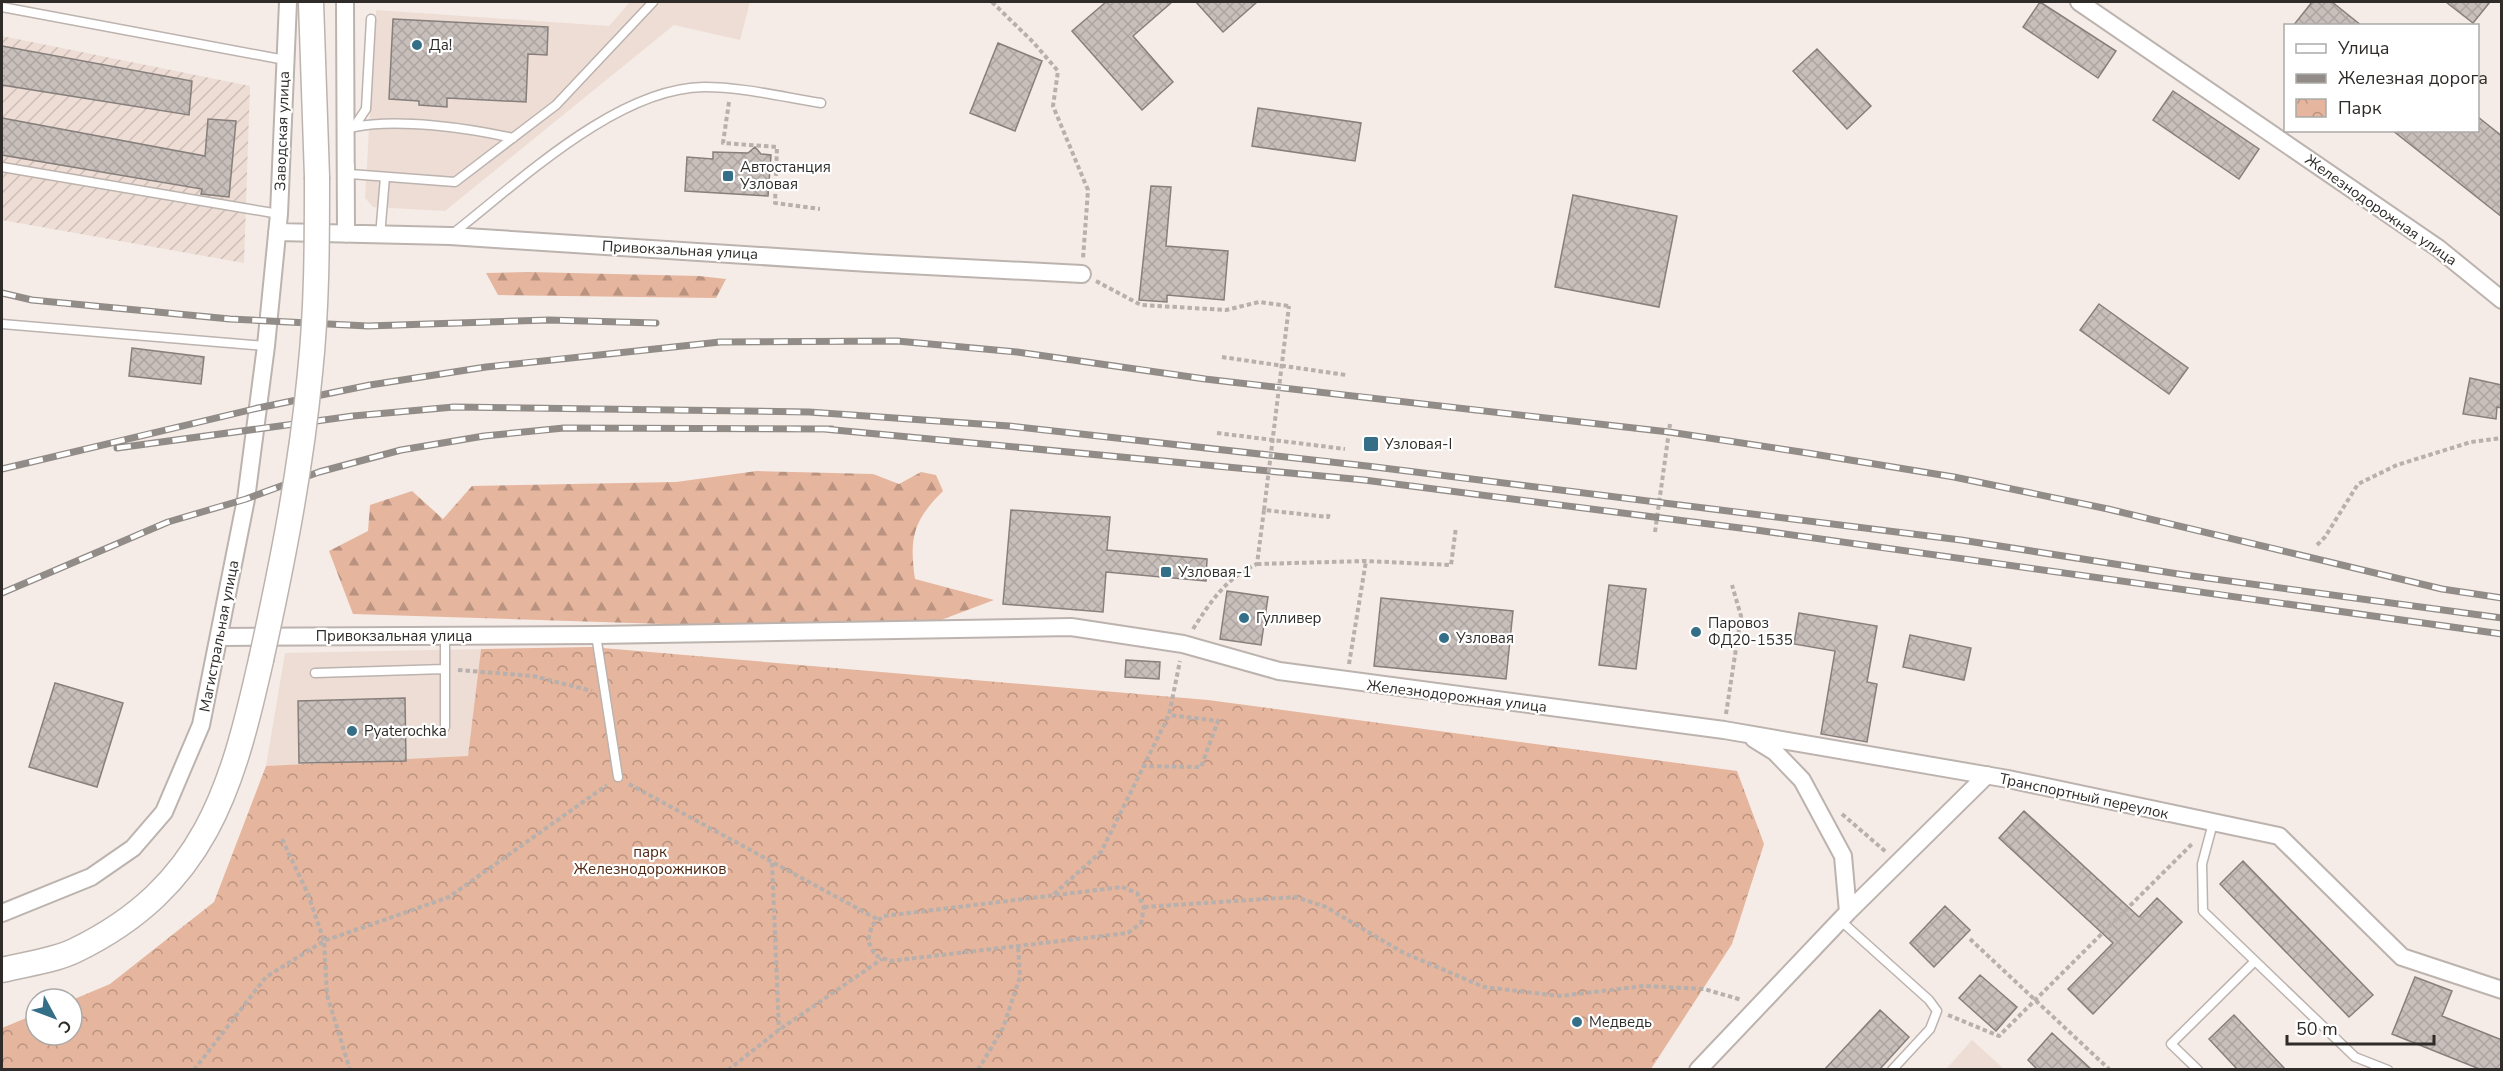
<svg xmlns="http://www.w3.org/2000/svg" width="2503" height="1071" font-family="'Nunito Sans',sans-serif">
	<defs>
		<pattern id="industrial-furrows" width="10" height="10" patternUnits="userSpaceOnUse" patternTransform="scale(1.5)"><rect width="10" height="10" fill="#eeddd5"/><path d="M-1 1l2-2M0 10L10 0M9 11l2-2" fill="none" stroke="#ccbeb7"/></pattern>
		<pattern id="forest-firs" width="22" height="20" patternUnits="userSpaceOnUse" patternTransform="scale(1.5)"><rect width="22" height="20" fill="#e5b59d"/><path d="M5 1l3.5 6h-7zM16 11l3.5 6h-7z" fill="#ba9380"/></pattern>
		<pattern id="park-crowns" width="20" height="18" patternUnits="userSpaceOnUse" patternTransform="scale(1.5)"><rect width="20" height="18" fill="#e5b59d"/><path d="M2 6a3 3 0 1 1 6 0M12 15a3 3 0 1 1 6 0" fill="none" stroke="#ba9380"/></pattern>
		<pattern id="building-cross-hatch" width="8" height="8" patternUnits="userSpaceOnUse" patternTransform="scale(1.5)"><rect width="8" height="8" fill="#c8bfbb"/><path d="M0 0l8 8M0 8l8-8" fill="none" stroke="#aca4a1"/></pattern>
	</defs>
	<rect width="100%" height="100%" fill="#f5ece7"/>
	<!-- built -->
	<path fill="#eeddd5" d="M630 2H750L740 40 674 25 445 211 373 207 365 198 376 10 609 26Z
		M481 649 468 757 266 766 285 653Z
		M1972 1040 2004 1069H1946Z"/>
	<!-- industrial -->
	<path fill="url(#industrial-furrows)" d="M2 36 250 86 244 263 2 220Z"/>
	<!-- forest -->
	<path fill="url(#forest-firs)" d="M528 272 699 276 726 279 716 298 498 295 486 273Z
		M757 471 873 474 899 484 921 472 936 475 943 491C913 521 909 538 915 579L994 600 909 632 353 614 329 551 368 531 370 505 412 491 443 519 472 486 676 482Z"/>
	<!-- park -->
	<path fill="url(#park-crowns)" d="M591 647 1208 700 1737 771 1764 844 1732 944 1651 1069 2 1070V1028L36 1014V1035H72V1000L110 984 214 902 266 766 468 756 481 649Z"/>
	<!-- building -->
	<path fill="url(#building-cross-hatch)" stroke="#877f7b" stroke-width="1.5" d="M1106 2H1172L1133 36 1173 82 1142 110 1072 31Z
		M1196 2H1257L1223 32Z
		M2040 2 2116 51 2098 78 2023 27Z
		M2312 2H2332L2362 26H2293Z
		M2446 2H2490L2473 23Z
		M393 19 548 27 547 55 528 54 526 102 447 98V107L419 105V101L389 99Z
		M998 43 1042 61 1015 131 970 113Z
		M2 46 192 81 189 115 2 85Z
		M1817 49 1871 106 1847 129 1793 71Z
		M2173 91 2259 149 2239 179 2153 120Z
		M1258 108 1361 123 1355 161 1252 146Z
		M2478 117 2502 136V217L2392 130H2478Z
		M2 118 205 156 208 119 236 121 229 197 201 194 202 189 2 155Z
		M755 147 761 154 771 155 768 196 685 191 687 157 713 159V152L748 153Z
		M1151 186 1171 187 1166 246 1228 251 1224 300 1167 295V302L1139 300Z
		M1573 195 1677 216 1659 307 1555 287Z
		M2099 304 2188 368 2169 394 2080 330Z
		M132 348 204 357 201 384 129 376Z
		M2470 378 2502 385V408L2497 407 2496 419 2463 414Z
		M1011 510 1110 517 1107 550 1207 559 1206 581 1106 572 1103 612 1003 604Z
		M1609 585 1646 589 1636 669 1599 665Z
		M1227 591 1268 597 1261 645 1220 639Z
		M1381 598 1513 611 1506 679 1374 666Z
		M1799 613 1877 626 1867 682 1877 684 1867 742 1821 734 1835 651 1794 644Z
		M1910 635 1971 648 1964 680 1903 667Z
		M1126 660 1160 662 1159 679 1125 677Z
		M55 683 123 703 97 787 29 767Z
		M405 698 406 761 299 763 298 701Z
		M2024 811 2139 917 2157 898 2182 922 2093 1014 2068 989 2113 943 1999 838Z
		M2243 861 2373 995 2349 1017 2220 884Z
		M1945 906 1970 930 1934 967 1910 943Z
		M1980 975 2017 1007 1996 1031 1959 998Z
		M2415 977 2452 991 2442 1016 2502 1040V1070H2482L2392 1034Z
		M1880 1010 1909 1037 1879 1070H1824Z
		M2234 1015 2286 1070H2238L2209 1039Z
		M2052 1033 2092 1070H2038L2028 1060Z"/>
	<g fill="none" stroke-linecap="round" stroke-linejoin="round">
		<!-- lane casing -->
		<g stroke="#bcb3af" stroke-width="11">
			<path id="lane" d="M2 7 285 60
				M354 127C398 118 468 128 513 138
				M354 127 366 109 371 19
				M350 166V174L455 182 556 105 653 2
				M2 167 279 214
				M451 235C518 183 616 88 704 87 742 87 783 97 821 103
				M380 236 385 177
				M2 324 266 346
				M596 635 618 777
				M445 636V727
				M315 673 445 669
				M2213 823 2202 864 2203 911 2355 1057 2388 1070
				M1841 921 1929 1000 1937 1011 1930 1029 1892 1070
				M2198 1070 2171 1044 2255 961"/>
		</g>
		<!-- street casing -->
		<g stroke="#bcb3af" stroke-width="20">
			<path id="street" d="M345 2 346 234
				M2079 2 2438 248 2502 300
				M277 232 450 236 869 263 1082 274
				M220 637 596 635 1071 627 1183 644 1279 671 1724 730 2008 779 2279 836 2402 957 2502 990
				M1754 739 1775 752 1802 780 1843 856 1848 912
				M2 913 91 877 133 848 164 812 201 725 246 499 266 346 279 214 288 2
				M1698 1070 1848 912 1987 775"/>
		</g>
		<!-- secondary casing -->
		<g stroke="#bcb3af" stroke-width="27">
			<path id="secondary" d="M311 2 317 177
				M2 970C25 964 54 961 76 950 205 887 232 789 261 660"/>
		</g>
		<!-- path -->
		<path stroke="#b7b0ac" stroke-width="4" stroke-dasharray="4.5 3" stroke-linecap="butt" d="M992 2 1033 42 1058 71 1053 106 1088 190 1083 259
			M729 102 723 143 777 147 775 203 820 209
			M1096 281 1141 305 1226 310 1259 302 1289 306
			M1222 357 1346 375
			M1217 433 1345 449
			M1655 532 1670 424
			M2317 545 2325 537 2358 484 2397 465 2471 442 2502 438
			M1257 564 1366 561 1451 565 1456 527
			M1193 629C1211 601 1226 578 1257 564L1264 510 1328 517 1329 512
			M1349 664 1366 561
			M458 670 533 676 592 691
			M1726 714 1741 616 1732 585
			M1142 766 1201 767 1218 721 1169 715
			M629 784 877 919
			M1842 814 1886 852
			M282 839 308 894 324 941 327 995 350 1070
			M772 863 779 1030
			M1122 887 1137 893 1144 907 1141 923 1128 933 890 961 875 955 868 941 872 925 884 916Z
			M1054 894 1101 852 1169 715 1180 661
			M1144 907 1296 897 1326 907 1402 952 1484 987 1560 996 1644 986 1704 989 1742 1000
			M1970 939 2110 1070
			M1948 1015 1999 1036 2193 843
			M194 1070 266 977 324 941 449 897 607 785
			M728 1070 779 1030 882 959
			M978 1070 1003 1028 1020 977 1018 946"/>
		<!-- lane -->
		<use href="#lane" stroke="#fff" stroke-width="8"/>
		<!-- street -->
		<use href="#street" stroke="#fff" stroke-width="16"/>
		<!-- secondary -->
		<use href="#secondary" stroke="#fff" stroke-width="24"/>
		<!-- rail casing -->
		<g stroke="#928c88" stroke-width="7">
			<path id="rail" d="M2 293 32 300 230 319 368 326 549 320 656 323
				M824 429 1364 480 1756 530 2502 634
				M117 448 353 416 454 407 809 412 1009 426 1367 466 1961 540 2185 575 2502 618
				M2 469 258 408 370 385 486 367 720 342 897 341 1017 352 1205 379 1669 432 1801 452 1954 477 2108 509 2442 589 2502 598
				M2 593 168 522 246 499 319 472 401 450 484 436 564 428 832 429"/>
		</g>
		<!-- rail -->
		<use href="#rail" stroke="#fff" stroke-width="4.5" stroke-dasharray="14" stroke-linecap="butt"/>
		<!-- secondary-bridge casing -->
		<g stroke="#bcb3af" stroke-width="27" stroke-linecap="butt">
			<path id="secondary-bridge" d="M261 660C282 565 301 469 310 373 317 307 317 242 317 177"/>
		</g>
		<!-- path-bridge -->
		<path stroke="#b7b0ac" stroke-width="4" stroke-dasharray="4.5 3" stroke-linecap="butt" d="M1264 510 1289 306"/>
		<!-- secondary-bridge -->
		<use href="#secondary-bridge" stroke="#fff" stroke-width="24"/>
	</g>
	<!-- markers -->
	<g fill="#346f87" stroke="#fff" stroke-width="2">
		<circle cx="417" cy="45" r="6"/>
		<rect x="722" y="170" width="12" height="12" rx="3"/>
		<rect x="1363" y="436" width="16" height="16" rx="3"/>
		<rect x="1160" y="566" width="12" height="12" rx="3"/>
		<circle cx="1244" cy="618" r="6"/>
		<circle cx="1696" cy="632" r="6"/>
		<circle cx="1444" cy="638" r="6"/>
		<circle cx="352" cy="731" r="6"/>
		<circle cx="1577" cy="1022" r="6"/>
	</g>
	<g text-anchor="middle" stroke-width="4.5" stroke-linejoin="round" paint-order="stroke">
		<!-- poi labels -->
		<g font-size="15" fill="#2e2b29" stroke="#fff" text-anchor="start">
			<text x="429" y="50">Да!</text>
			<text x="740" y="172">Автостанция<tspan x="740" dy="17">Узловая</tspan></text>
			<text x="1384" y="449">Узловая-I</text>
			<text x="1178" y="577">Узловая-1</text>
			<text x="1256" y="623">Гулливер</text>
			<text x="1708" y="628">Паровоз<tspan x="1708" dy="17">ФД20-1535</tspan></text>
			<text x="1456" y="643">Узловая</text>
			<text x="364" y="736">Pyaterochka</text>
			<text x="1589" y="1027">Медведь</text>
		</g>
		<!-- street labels -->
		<g font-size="15" fill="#2e2b29" stroke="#fff">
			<text transform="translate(282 131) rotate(-88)" y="5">Заводская улица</text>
			<text transform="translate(2381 210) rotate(35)" y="5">Железнодорожная улица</text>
			<text transform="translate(680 250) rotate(3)" y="5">Привокзальная улица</text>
			<text transform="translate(219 636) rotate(-79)" y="5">Магистральная улица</text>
			<text x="394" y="641">Привокзальная улица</text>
			<text transform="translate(1457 696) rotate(7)" y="5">Железнодорожная улица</text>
			<text transform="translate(2084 796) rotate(12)" y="5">Транспортный переулок</text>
		</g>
		<!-- park labels -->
		<g font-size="15" fill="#4f260f" stroke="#fff">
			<text x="650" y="857">парк<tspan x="650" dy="17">Железнодорожников</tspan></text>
		</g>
	</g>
	<!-- border -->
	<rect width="2503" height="1071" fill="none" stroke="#2e2b29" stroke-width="6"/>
	<!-- legend -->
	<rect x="2284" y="24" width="195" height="108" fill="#ffffff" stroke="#abaaa9" stroke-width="1.5"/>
	<rect x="2296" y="44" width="30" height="9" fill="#ffffff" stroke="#abaaa9" stroke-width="1.5"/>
	<text x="2338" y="54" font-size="18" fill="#2e2b29">Улица</text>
	<rect x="2296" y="74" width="30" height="9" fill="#928c88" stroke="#abaaa9" stroke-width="1.5"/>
	<text x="2338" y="84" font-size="18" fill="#2e2b29">Железная дорога</text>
	<rect x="2296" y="99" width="30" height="18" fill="url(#park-crowns)" stroke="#abaaa9" stroke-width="1.5"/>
	<text x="2338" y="114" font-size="18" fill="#2e2b29">Парк</text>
	<!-- north arrow -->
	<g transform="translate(54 1017) rotate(131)"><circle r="28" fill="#ffffff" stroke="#abaaa9" stroke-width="1.5"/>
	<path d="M0-4.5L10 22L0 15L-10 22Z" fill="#346f87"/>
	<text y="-9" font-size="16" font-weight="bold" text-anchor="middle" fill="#2e2b29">С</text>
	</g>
	<!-- scale -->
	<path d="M2287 1035v9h147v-9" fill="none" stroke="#2e2b29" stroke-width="3"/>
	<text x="2296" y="1035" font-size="18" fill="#2e2b29" stroke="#ffffff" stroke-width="4.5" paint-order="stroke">50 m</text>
</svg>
